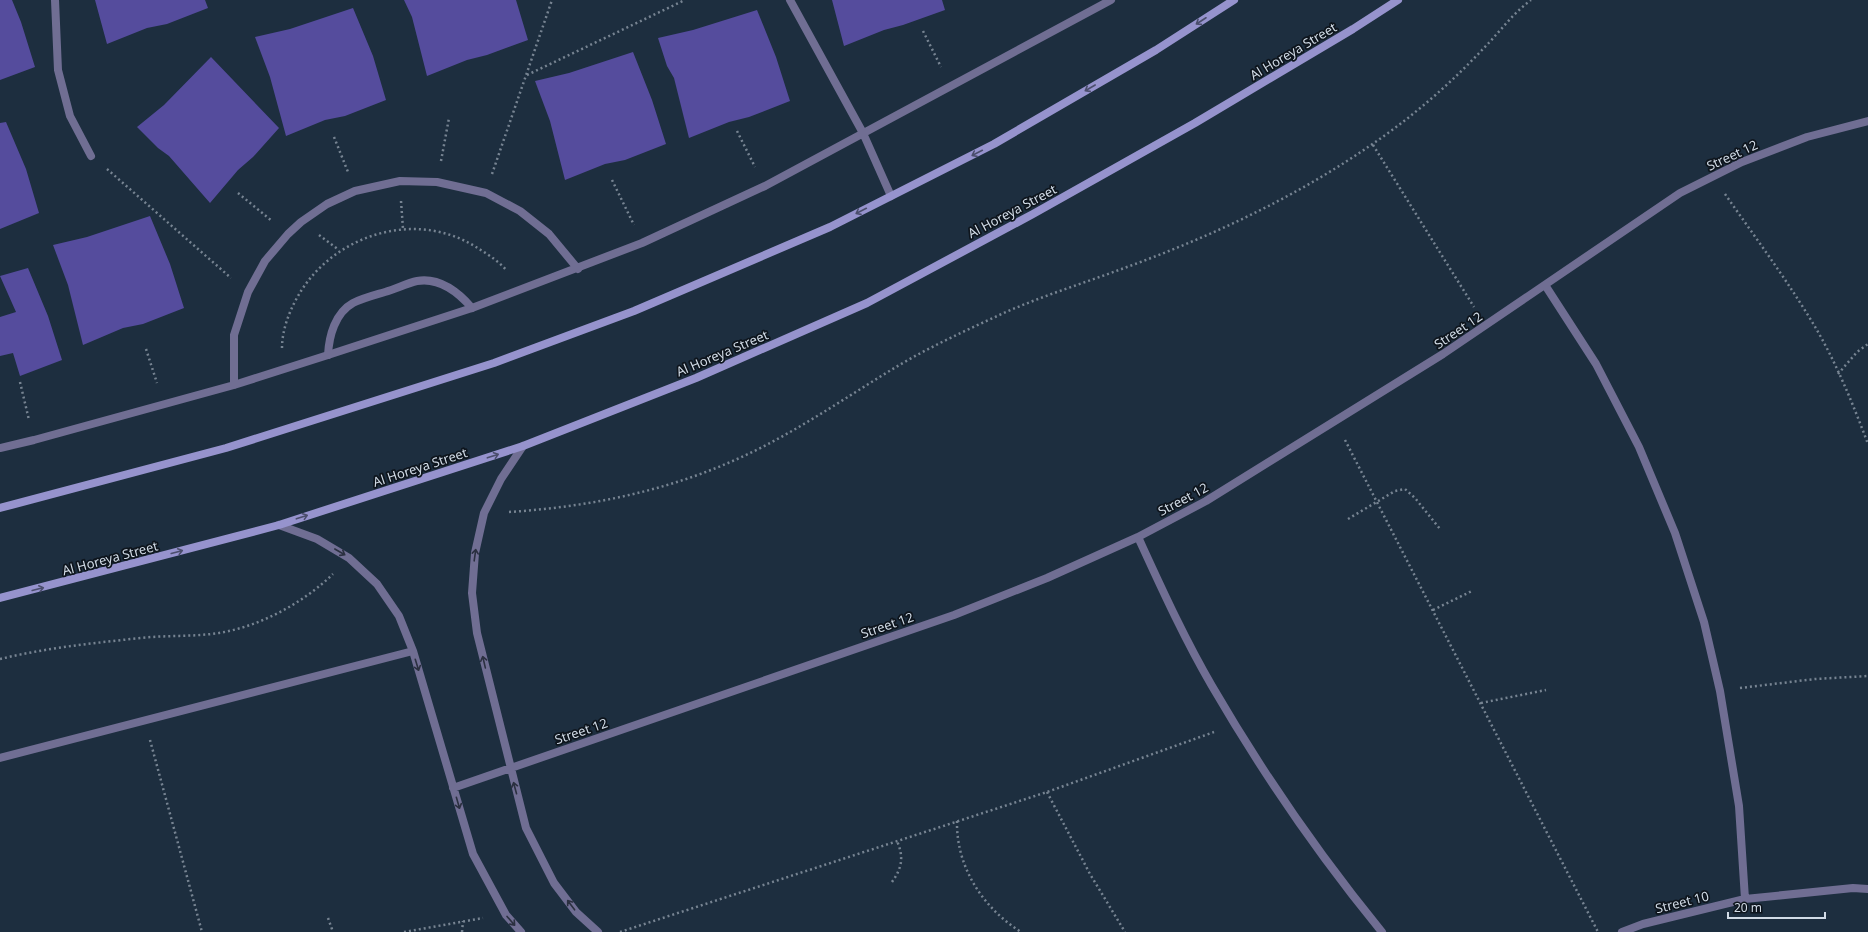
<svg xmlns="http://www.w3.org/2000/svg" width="1868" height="932" font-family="'Noto Sans',sans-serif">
	<rect width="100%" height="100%" fill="#1d2e3f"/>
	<!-- building -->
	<path fill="#554c9d" d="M0 0H12L21 22 35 67 0 80Z
		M95 0H205L208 8 167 24 147 28 107 44Z
		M404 0H516L528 40 487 55 467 60 427 76 412 17Z
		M832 0H942L945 10 903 25 884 30 844 46Z
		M353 8 373 56 386 100 345 116 325 120 286 136 270 77 255 37 290 29Z
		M757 10 776 57 790 101 749 117 729 122 689 138 674 78 667 66 658 38 693 30Z
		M633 52 652 100 666 144 625 160 605 164 565 180 550 121 535 81 569 73Z
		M211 57 279 128 253 157 238 170 210 203 169 156 158 148 137 127 164 105Z
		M6 122 26 169 39 213 0 229V123Z
		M150 216 170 264 184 308 143 324 123 328 83 345 68 285 53 245 87 237Z
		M28 268 48 316 62 360 20 376 13 353 0 356V317L16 312 0 276Z"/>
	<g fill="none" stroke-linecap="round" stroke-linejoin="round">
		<!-- path -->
		<path stroke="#778492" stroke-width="2.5" stroke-dasharray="2 3" stroke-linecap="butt" d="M923 31 941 67
			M527 75 685 0
			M737 131 755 167
			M334 137 348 172
			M1373 145 1474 307
			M441 161 449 118
			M107 169 231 278
			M492 174 552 0
			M612 180 634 225
			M238 193 272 221
			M1725 194C1755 237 1787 280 1814 325 1836 362 1853 404 1868 444
			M401 201 403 229
			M319 235 339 250
			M282 348C282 328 291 307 301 291 338 233 417 210 476 247 487 254 499 261 507 271
			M146 349 157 383
			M1838 374 1857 352 1868 344
			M20 382 29 420
			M1345 440 1598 932
			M509 512C587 507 663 492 735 460 792 435 843 399 896 367 931 346 969 329 1006 312 1045 295 1087 282 1127 267 1212 236 1296 197 1371 145 1411 118 1449 85 1482 50 1498 34 1512 14 1531 0
			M1348 519 1395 491 1405 489 1415 498 1440 529
			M1433 610 1472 591
			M0 659C46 648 93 643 141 638 167 635 193 637 219 633 261 626 303 603 333 574
			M1740 688 1815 679 1868 676
			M1481 703 1546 690
			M150 740 202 932
			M1047 792 1090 874 1125 932
			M957 821C956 867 983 908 1021 932
			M892 882C902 868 904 857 897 841
			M328 918 333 932
			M404 932 483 918
			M462 932 463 921
			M620 932 1047 792 1214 732"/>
		<!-- service -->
		<path stroke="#706e93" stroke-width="8" d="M55 0 58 70 70 116 91 156
			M328 355C329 336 335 313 353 303 363 298 375 295 385 292 396 289 407 283 417 281 440 277 459 293 472 308"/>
		<!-- minor -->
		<path stroke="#706e93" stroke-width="8" d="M790 0 863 133 891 196
			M1545 285 1596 364 1639 447 1675 533 1704 622 1720 691 1739 806 1745 899
			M234 385V335L248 292 265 261 288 234 301 222 327 204 355 191 400 181 437 182 486 193 520 211 549 234 578 269
			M523 446 501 479 484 513 475 553 472 593 477 633 526 828 554 883 576 912 598 932
			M0 448 34 440 234 385 328 355 472 308 642 243 765 186 1111 0
			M279 525 317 539 349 558 377 584 399 616 413 651 473 854 506 915 521 932
			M1138 537C1161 587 1184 638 1212 686 1262 772 1319 855 1382 932
			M0 758 413 651
			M453 788 954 615 1047 578 1138 537 1206 501 1443 354 1680 193 1742 162 1807 137 1868 121
			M1622 932 1643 924 1745 899 1853 888 1868 889"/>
		<!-- secondary -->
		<path stroke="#9693cd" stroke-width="8" d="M0 508 226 448 494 363 634 311 830 227 994 144 1156 50 1234 0
			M0 598 279 525 523 446 696 378 867 303 1033 214 1195 123 1353 29 1398 0"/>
	</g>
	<!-- one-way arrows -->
	<defs><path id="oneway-shaft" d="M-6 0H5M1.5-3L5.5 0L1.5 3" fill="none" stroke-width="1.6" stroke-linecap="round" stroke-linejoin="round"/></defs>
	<g stroke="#4b4e6c">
		<use href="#oneway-shaft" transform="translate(1201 21) rotate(147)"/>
		<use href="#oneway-shaft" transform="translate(1090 88) rotate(150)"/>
		<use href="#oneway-shaft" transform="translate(977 153) rotate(153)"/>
		<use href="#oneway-shaft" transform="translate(861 211) rotate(153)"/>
		<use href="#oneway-shaft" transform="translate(493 456) rotate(-18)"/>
		<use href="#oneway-shaft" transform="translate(302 517) rotate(-18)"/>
		<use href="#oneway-shaft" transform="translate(177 552) rotate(-15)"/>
		<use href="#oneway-shaft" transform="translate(38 589) rotate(-14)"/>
	</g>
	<g stroke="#2b3040">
		<use href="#oneway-shaft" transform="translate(340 552) rotate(30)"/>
		<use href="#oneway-shaft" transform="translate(475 555) rotate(-82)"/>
		<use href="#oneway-shaft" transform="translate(484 662) rotate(-103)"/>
		<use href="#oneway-shaft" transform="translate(417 665) rotate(73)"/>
		<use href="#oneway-shaft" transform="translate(515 788) rotate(-105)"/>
		<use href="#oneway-shaft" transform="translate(458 803) rotate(74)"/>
		<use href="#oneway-shaft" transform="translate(571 905) rotate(-127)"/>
		<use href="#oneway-shaft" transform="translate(511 921) rotate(49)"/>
	</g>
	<g text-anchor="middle" stroke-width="3.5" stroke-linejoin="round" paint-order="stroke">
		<!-- street labels -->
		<g font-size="13" fill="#d1dbe6" stroke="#0e151d">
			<text transform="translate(1293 51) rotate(-31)" y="5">Al Horeya Street</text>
			<text transform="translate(1732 155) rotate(-25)" y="5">Street 12</text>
			<text transform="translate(1012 211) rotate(-28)" y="5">Al Horeya Street</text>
			<text transform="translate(1458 330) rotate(-34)" y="5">Street 12</text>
			<text transform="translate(722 353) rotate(-23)" y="5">Al Horeya Street</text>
			<text transform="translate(420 467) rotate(-18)" y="5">Al Horeya Street</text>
			<text transform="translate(1183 499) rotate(-28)" y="5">Street 12</text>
			<text transform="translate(110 558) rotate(-15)" y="5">Al Horeya Street</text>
			<text transform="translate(887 625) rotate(-19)" y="5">Street 12</text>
			<text transform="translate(581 731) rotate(-19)" y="5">Street 12</text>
			<text transform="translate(1682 902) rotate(-14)" y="5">Street 10</text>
		</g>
	</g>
	<!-- scale -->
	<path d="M1728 912v6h97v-6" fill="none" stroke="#d1dbe6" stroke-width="2"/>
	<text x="1734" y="912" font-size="12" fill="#d1dbe6" stroke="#0e151d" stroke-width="3" paint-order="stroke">20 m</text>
</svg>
